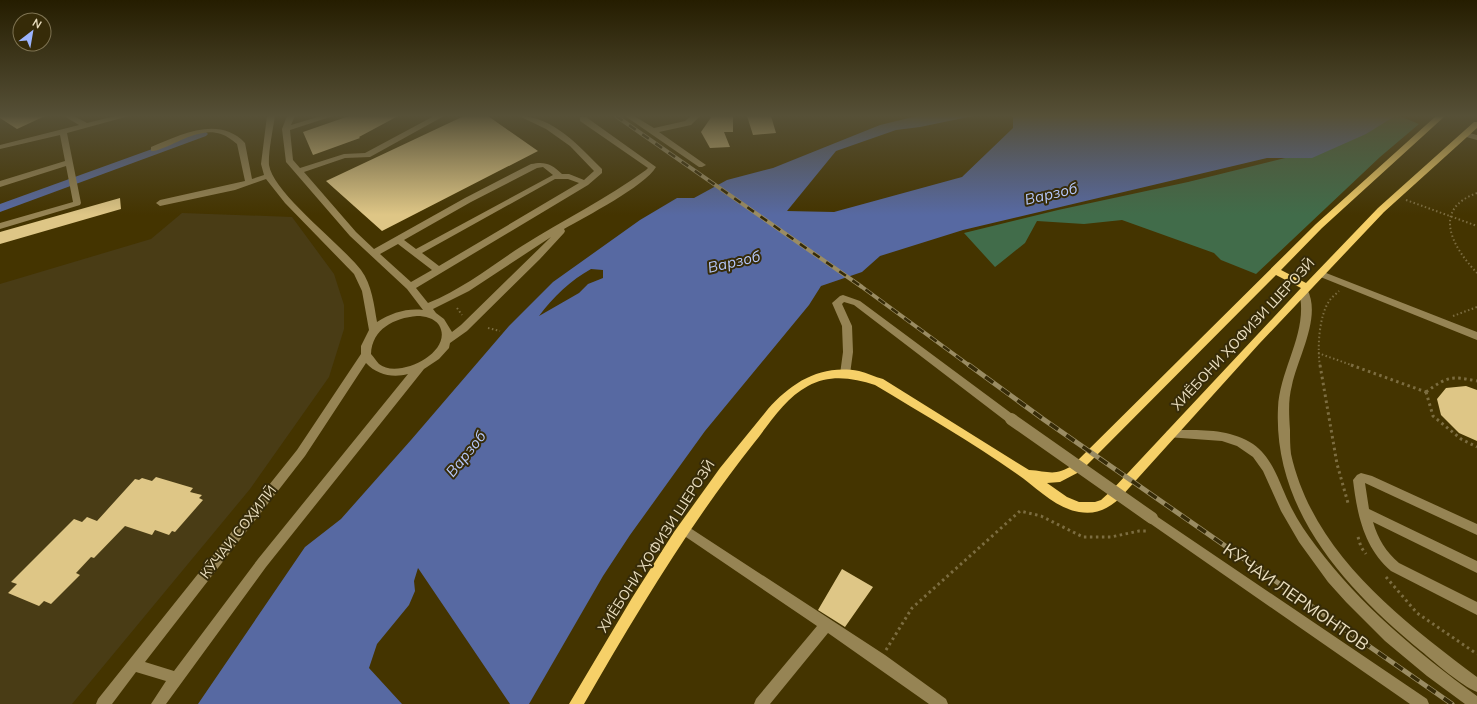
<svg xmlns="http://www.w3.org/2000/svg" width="1477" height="704" font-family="Mulish,sans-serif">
	<rect width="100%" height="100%" fill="#443400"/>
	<!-- built -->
	<path fill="#493c15" d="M182 213 292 217 334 274 344 305V329L329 377 250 489 72 704H0V284L151 239Z"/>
	<!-- green -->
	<path fill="#416c4a" d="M1382 116H1399L1419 124 1380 157 1256 274 1221 260 1214 253 1122 220 1084 224 1037 221 1025 243 995 267 964 233 1058 210 1188 182 1313 151Z"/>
	<!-- water -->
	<path fill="#5769a2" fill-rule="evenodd" d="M917 116H973L920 127 896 130 836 151 787 211 834 212 962 177 1013 128V116H1395L1366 134 1312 158H1267L963 230 880 256 862 272 821 286 809 305 705 431 630 535 603 576 529 704H510L418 568 414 581 415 591 409 605 377 644 369 668 402 704H198L305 547 341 519 411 440 509 326 553 282 640 220 677 198H694L727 180 773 168 880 125ZM591 269 603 270V278L588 284 579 293 539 316C553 297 571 280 591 269Z"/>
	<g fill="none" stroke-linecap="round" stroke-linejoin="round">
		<!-- canal -->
		<path fill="#5769a2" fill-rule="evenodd" d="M202 131 206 132 208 134 206 136 0 212V204Z"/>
	</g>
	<!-- building -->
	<path fill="#dec686" d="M0 116H45L17 129 0 118Z
		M349 116H398L359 137 360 138 313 155 303 132Z
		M464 116H488L538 151 382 231 326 181Z
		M712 116H733V132H724L730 147 710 148 701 132Z
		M747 116H771L776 133 753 135Z
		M120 198 121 209 0 244V232Z
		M1466 386 1477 390V441L1459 433 1441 415 1437 399 1446 388Z
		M156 477 193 488 190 492 202 495 199 498 203 500 175 532 172 531 169 535 155 530 152 535 125 526 94 558 91 557 76 573 80 575 51 604 44 601 39 606 8 593 17 584 11 582 74 519 82 522 87 517 97 521 135 479 139 480 142 478 152 481Z
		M842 569 873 587 845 627 818 610Z"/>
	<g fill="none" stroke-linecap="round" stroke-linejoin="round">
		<!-- path-far1 -->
		<path stroke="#7c6d40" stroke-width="2" stroke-dasharray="1.5 2.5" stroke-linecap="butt" d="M1477 193C1472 195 1467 197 1463 200 1434 220 1460 255 1477 273
			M1406 200 1477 226
			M457 308 462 315
			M1453 316 1477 307
			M488 328 500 331
			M1318 353 1354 366
			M1320 366C1317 349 1319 314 1330 300 1332 297 1336 294 1339 291"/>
		<!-- path -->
		<path stroke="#7c6d40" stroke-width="3" stroke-dasharray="2.5 3.5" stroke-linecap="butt" d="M1320 365 1337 464 1348 503
			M1351 365 1426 392
			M1426 392 1433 416 1461 439 1477 447
			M1426 392C1448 376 1451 376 1477 381
			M1358 537 1361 547 1366 554
			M1386 577 1417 613 1477 654
			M886 650 912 608 1020 511 1041 516 1083 537H1111L1139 531H1149"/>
		<!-- minor -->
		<path fill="#968454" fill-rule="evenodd" d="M64 116H74L87 123 115 116H129L67 133 81 203 80 205 0 229V223L73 202 66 166 0 187V181L65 161 60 135 0 149V145L79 125Z
			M267 116H275C273 129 268 153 269 165 273 193 342 245 361 270 372 285 374 305 377 322 391 313 407 308 423 310L407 289 350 236 286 162 282 129 287 116H295L291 125 321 116H333L290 130 293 160 300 168 344 154 365 153 434 116H444L370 157 345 158 304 172 356 232 374 249 465 198 531 164C545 161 552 164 562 174H569L584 180 594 171 570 146 546 129 519 116C553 116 580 147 602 169V173L588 185 416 288 428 303C463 289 491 266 522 246 563 220 606 199 646 170L648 168 580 121V117H586L656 167C645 186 585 217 564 229L565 231 564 233 540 259 467 331 450 343 449 348 439 359 424 369 266 567 166 704H151L166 681 136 672 112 704H96L98 699 297 450 361 354V346L369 330 362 291 354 274 285 203 266 179 235 190 160 206 156 203 160 200 245 181 237 144C232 140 227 136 221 134 199 126 174 146 154 151H151V147C180 135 219 115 245 143L252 179 264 175 261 164ZM543 167 553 175 416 249 404 240 471 202 537 168ZM555 179H568L579 183 439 266 422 253ZM551 237 461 325 452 332 444 319 436 313 433 309 469 291ZM398 244 432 270 411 282 380 254ZM417 316C425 316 434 318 439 325 455 352 398 380 379 364 376 361 374 357 371 354 372 329 394 318 417 316ZM366 363C377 375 393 378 408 374L258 559 174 671 145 662 305 456Z
			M625 116H634L654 128 685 121 691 116H700L691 125 659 132 706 165 702 167H699Z
			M1463 132H1466L1477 135V140L1463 136Z
			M1321 271 1477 332V340L1318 276 1316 274Z
			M1304 288 1307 289C1322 316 1298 357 1292 385 1288 400 1289 414 1290 430 1290 438 1290 446 1291 454 1313 553 1400 619 1477 677V692C1460 685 1436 663 1421 651 1347 590 1273 511 1278 408 1280 367 1309 332 1299 291Z
			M843 295 860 301 1015 416 1016 419 1015 422 1011 423 1007 422 854 305 844 302 842 304 852 326 853 352 850 374 849 377H841L840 374 843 352 842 326 832 303 840 296Z
			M1171 430C1199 430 1229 428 1253 444 1273 458 1279 482 1289 503 1296 518 1306 533 1316 546 1361 606 1417 652 1477 696V704H1465L1427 676 1385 641 1346 602 1328 582 1299 542 1281 511 1263 471 1253 457 1237 446 1222 441 1167 437 1166 434 1167 431Z
			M1361 473 1372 476 1477 524V535L1365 483 1369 509 1477 561V573L1373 522C1378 539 1386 552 1399 563L1477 602V615L1391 571C1364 548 1357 514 1353 480L1357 475Z
			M1152 513 1427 699 1429 704H1410L1148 522 1146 518 1148 514Z
			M684 524 885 655 946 699 948 704H929L828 633 770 704H754L756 699 817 626 680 533 678 529 680 525Z"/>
		<!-- major -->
		<path fill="#f6d068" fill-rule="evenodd" d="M1436 116H1445L1322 228 1281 270 1306 283 1378 208 1474 122H1477V128L1384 212 1259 344 1120 498C1108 509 1096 515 1079 512 1055 508 1036 487 1017 474 972 442 923 414 875 385 853 378 830 374 808 386 785 398 770 423 754 443 689 525 636 614 584 704H569L632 598 674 532 720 468 768 409C792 382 821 364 859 371 867 373 875 377 883 379L1029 470C1048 471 1055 477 1073 465L1316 224ZM1276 275 1301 288 1112 490 1101 500 1095 502H1079L1067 497 1047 483 1060 482 1081 471Z"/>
		<!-- rail-far1 casing -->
		<g stroke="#9a8c63" stroke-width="4">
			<path id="rail-far1" d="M616 116 862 287 970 366"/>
		</g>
		<!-- rail casing -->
		<g stroke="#9a8c63" stroke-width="5">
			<path id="rail" d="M969 365 1043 419 1452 704"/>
		</g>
		<!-- rail-far1 -->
		<use href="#rail-far1" stroke="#362b08" stroke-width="2.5" stroke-dasharray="8" stroke-linecap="butt"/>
		<!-- rail -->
		<use href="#rail" stroke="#362b08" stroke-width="3.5" stroke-dasharray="10" stroke-linecap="butt"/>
		<!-- minor-bridge -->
		<path stroke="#968454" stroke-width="12" d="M1011 419 1152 518"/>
	</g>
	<!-- sky -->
	<linearGradient id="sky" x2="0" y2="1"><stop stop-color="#251d00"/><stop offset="0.54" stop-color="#565037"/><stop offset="1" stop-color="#565037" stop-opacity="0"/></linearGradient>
	<rect width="1477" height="215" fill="url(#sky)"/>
	<g text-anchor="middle" stroke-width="4" stroke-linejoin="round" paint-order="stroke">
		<!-- street labels -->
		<g font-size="14" fill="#ebdfc0" stroke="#362b08">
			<text transform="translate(1243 334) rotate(-47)" y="5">ХИЁБОНИ ҲОФИЗИ ШЕРОЗӢ</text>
			<text transform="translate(238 532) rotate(-52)" y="5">КӮЧАИ СОҲИЛӢ</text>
			<text transform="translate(656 546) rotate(-57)" y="5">ХИЁБОНИ ҲОФИЗИ ШЕРОЗӢ</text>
		</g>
		<!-- water labels -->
		<g font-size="15" font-style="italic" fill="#b5c7fa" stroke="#362b08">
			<text transform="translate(1051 194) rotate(-13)" y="5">Варзоб</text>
			<text transform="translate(734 262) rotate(-13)" y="5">Варзоб</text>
			<text transform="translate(466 454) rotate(-51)" y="5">Варзоб</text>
		</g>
		<!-- near-street labels -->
		<g font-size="17" fill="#ebdfc0" stroke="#362b08">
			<text transform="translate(1296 597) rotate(35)" y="6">КӮЧАИ ЛЕРМОНТОВ</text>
		</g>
	</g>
	<!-- north arrow -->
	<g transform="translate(32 32) rotate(31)"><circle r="19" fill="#362b08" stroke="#7e7352"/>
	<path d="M0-3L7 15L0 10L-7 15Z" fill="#9cb4fd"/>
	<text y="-6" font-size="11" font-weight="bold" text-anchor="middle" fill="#ebdfc0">N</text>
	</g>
</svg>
